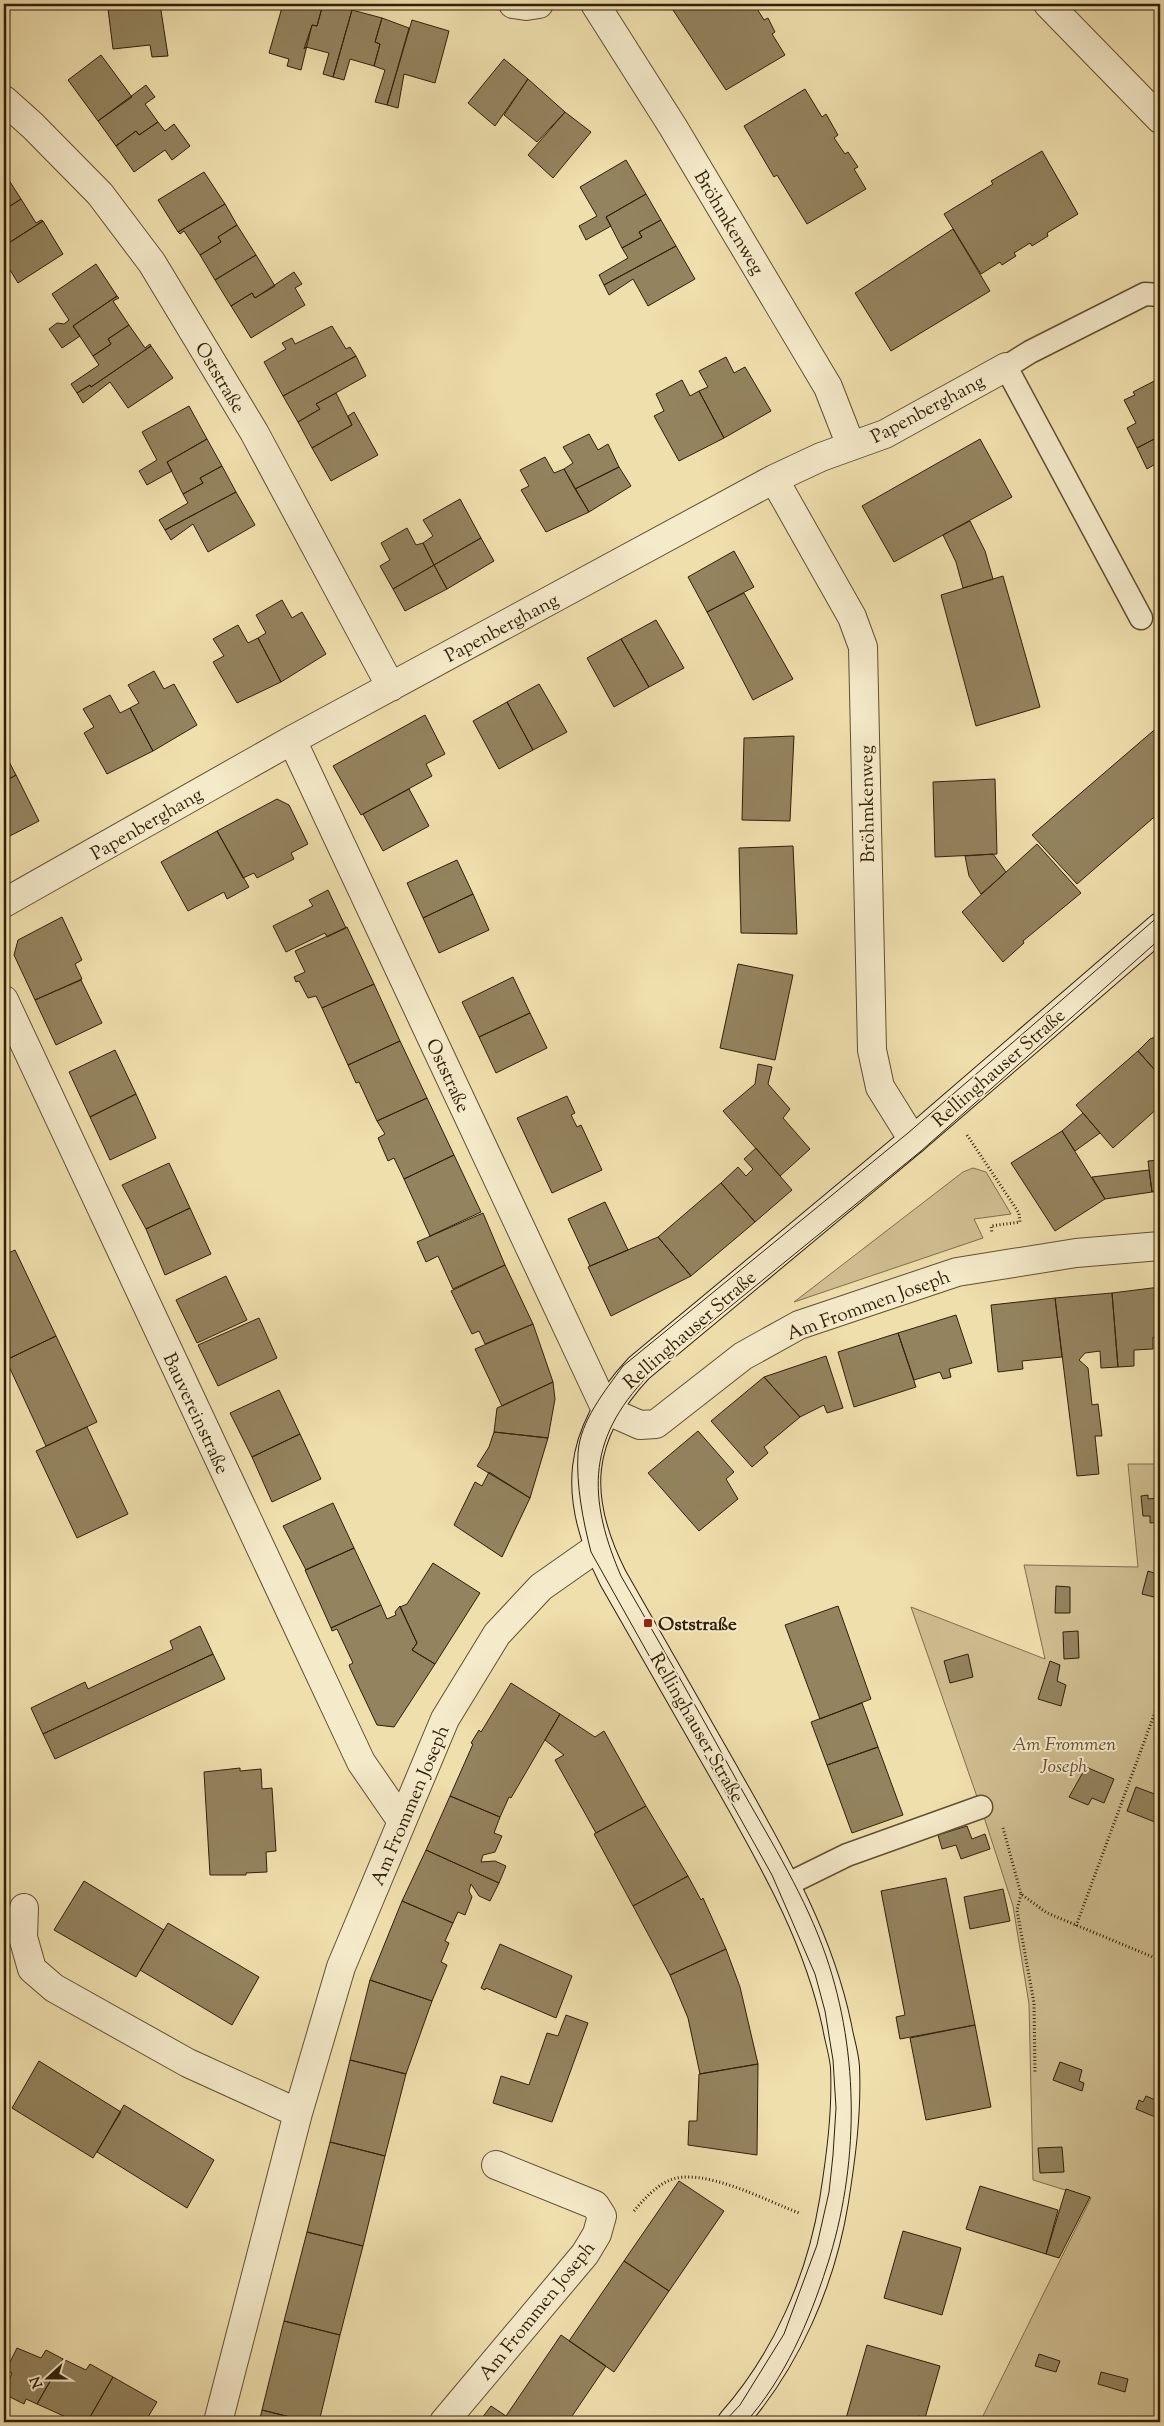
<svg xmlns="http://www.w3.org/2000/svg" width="1164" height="2426" font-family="'Sorts Mill Goudy',serif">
	<rect width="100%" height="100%" fill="#efdfad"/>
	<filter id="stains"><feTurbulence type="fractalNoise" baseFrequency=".004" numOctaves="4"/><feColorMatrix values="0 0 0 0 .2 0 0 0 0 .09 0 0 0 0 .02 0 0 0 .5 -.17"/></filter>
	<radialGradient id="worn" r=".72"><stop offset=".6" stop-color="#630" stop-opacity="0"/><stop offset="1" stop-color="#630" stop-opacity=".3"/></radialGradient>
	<!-- green -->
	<path fill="#cfbe91" stroke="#806e4c" d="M973 1168 986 1172 1011 1214 974 1219 983 1238 794 1302 963 1172Z
		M1128 1464H1160V2422H980L1091 2198 1033 2180 1029 2004 1013 1906 983 1814 911 1607 1045 1659 1024 1565 1138 1567Z"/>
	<!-- building -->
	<path fill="#93835e" stroke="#301f08" d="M160 4 168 56 152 57 150 45 113 49 108 9Z
		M283 4H323L317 26 312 25 301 70 287 66 289 59 269 53Z
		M323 4 352 10 333 77 323 74 329 53 306 47 304 49 312 25 317 26Z
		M669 4H754L764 20 768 18 775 32 772 34 785 55 726 90Z
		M352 10 382 18 375 42 380 44 374 66 350 59 344 80 333 77Z
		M382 18 409 28 387 105 375 102 385 70 374 66 380 44 375 42Z
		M412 20 449 31 435 83 404 74 398 108 387 105Z
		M101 55 132 97 98 121 68 80Z
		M504 59 528 79 495 126 468 103Z
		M528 79 565 112 537 142 504 115Z
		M146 85 155 97 145 104 158 122 139 135 136 131 116 146 98 121Z
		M805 89 822 117 826 114 838 135 834 138 845 154 848 152 858 167 854 169 866 189 807 224 777 175 774 177 744 126Z
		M565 112 591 132 553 178 528 155Z
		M158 122 165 131 174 124 190 146 172 160 165 150 134 172 116 146 136 131 139 135Z
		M1042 151 1078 214 1047 233 1048 236 1032 246 1030 243 1014 253 1016 256 1002 265 1000 262 981 274 944 214 993 184 991 181Z
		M626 160 646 194 606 217 611 226 586 240 579 226 597 216 580 187Z
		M204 172 225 204 178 232 158 200Z
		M5 174 21 199 4 210V175Z
		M646 194 661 220 639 232 642 237 622 248 606 217Z
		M21 199 36 223 41 220 43 221 4 246V210Z
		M225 204 237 225 218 237 221 242 200 255 184 231 180 234 178 232Z
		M661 220 676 246 604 285 599 275 628 258 622 248 642 237 639 232Z
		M43 221 63 254 18 283 4 260V246Z
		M237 225 256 255 215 280 200 255 221 242 218 237Z
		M953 229 990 291 891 351 855 293Z
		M676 246 695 279 648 306 633 279 609 295 604 285Z
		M256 255 275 286 255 298 252 293 231 306 215 280Z
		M96 264 117 296 73 326 80 336 62 348 49 329 57 323 64 324 69 320 52 294Z
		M294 272 302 284 295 288 305 305 251 338 231 306 252 293 255 298Z
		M117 296 119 298 113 301 129 325 108 339 111 344 93 356 73 326Z
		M129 325 145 348 150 344 151 346 91 387 90 385 77 393 71 384 99 365 93 356 111 344 108 339Z
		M332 326 346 349 350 347 356 356 283 396 264 362 286 349 282 343 292 338 295 344Z
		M151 346 173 378 128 408 110 382 83 403 77 393 90 385 91 387Z
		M356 356 366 376 316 404 320 409 298 422 283 396Z
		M726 357 734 373 745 367 771 411 724 438 699 391 708 387 699 371Z
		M1160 378V436L1137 448 1127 428 1136 423 1124 400 1135 395 1133 392Z
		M682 380 690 396 699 391 724 438 679 461 654 416 664 411 656 394Z
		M336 393 352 425 312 448 298 422 320 409 316 404Z
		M189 406 207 439 167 462 172 471 147 485 139 471 157 460 142 432Z
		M354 412 378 455 331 481 312 448 352 425 348 416Z
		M589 434 598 450 608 444 619 467 575 489 564 469 573 463 563 447Z
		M1160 436V469L1157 463 1147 469 1137 448Z
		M207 439 222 466 200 478 203 483 183 494 167 462Z
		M980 439 1012 497 894 562 862 506Z
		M545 457 554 473 564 469 589 512 546 532 521 490 529 486 520 470Z
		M222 466 236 492 165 530 159 520 188 503 183 494 203 483 200 478Z
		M619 467 631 486 589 512 575 489Z
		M236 492 255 525 208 552 193 524 171 540 165 530Z
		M460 499 481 538 434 565 423 543 433 536 423 520Z
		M970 521 985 551 993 579 963 588 956 562 943 535Z
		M407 528 416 545 423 543 434 565 393 589 380 566 390 560 381 543Z
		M481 538 494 561 447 589 434 565Z
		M734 551 754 587 707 612 688 577Z
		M434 565 447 589 405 611 393 589Z
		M1003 576 1040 707 976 726 941 595Z
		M744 593 793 679 753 700 707 612Z
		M282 600 292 618 302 612 326 654 281 682 258 638 266 633 256 615Z
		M656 620 684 668 649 687 621 639Z
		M238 625 248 643 258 638 281 682 237 703 213 662 224 656 213 639Z
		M621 639 649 687 614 707 587 658Z
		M154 671 164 689 174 684 197 725 153 751 130 708 139 703 128 685Z
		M539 684 567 732 533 750 507 702Z
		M110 695 120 713 130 708 153 751 107 774 84 733 94 727 83 709Z
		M507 702 533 750 499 769 473 721Z
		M425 715 445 754 426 764 432 776 361 815 333 766Z
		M1160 725V812L1077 884 1032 835Z
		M794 736 790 821 742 820 744 738Z
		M4 752 16 775 4 782Z
		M16 775 39 821 4 839V782Z
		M995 779 997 854 935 857 933 782Z
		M409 789 429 826 383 851 363 814Z
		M277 799 289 805 308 844 291 853 294 859 257 878 254 873 243 878 217 831Z
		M217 831 249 887 227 899 224 892 188 911 161 862Z
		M1037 844 1081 893 1023 941 1024 943 1003 962 962 912Z
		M793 846 797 934 741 933 739 848Z
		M993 854 1006 872 981 894 969 876 965 856Z
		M457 860 473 894 423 918 407 883Z
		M328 890 346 928 327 937 325 933 286 952 273 926 313 906 309 900Z
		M473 894 489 930 439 953 423 918Z
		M62 917 82 960 75 964 82 979 35 1000 14 955 18 940Z
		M347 927 374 984 322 1008 316 996 308 998 299 981 296 982 294 977 305 972 295 951Z
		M738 964 793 975 775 1060 720 1048Z
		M513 977 530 1013 479 1037 462 1002Z
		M81 980 102 1023 56 1045 35 1000Z
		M374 984 400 1041 348 1065 322 1008Z
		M530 1013 547 1048 496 1073 479 1037Z
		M1160 1035V1076L1138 1051 1150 1039Z
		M400 1041 427 1098 377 1121 359 1082 356 1083 348 1065Z
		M115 1050 136 1094 90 1117 69 1072Z
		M1138 1051 1160 1076V1106L1113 1148 1076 1105Z
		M758 1064 772 1067 768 1084 790 1109 783 1118 810 1149 780 1176 723 1111 755 1084Z
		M136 1094 156 1138 110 1160 90 1117Z
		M567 1096 575 1113 571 1115 577 1127 581 1125 602 1170 552 1193 517 1118Z
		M427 1098 454 1155 404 1179 394 1158 388 1161 378 1138 385 1134 377 1121Z
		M1083 1113 1100 1133 1075 1151 1062 1131Z
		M1062 1131 1105 1199 1055 1231 1011 1163Z
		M756 1148 792 1190 755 1222 721 1183 738 1167 746 1176 753 1169 744 1159Z
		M454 1155 481 1212 430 1236 404 1179Z
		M1160 1160V1191L1152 1192 1148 1161Z
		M169 1163 190 1208 146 1229 122 1185Z
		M1149 1170 1152 1192 1105 1199 1092 1177Z
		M721 1183 755 1222 691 1276 658 1237Z
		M605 1202 628 1250 590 1266 568 1219Z
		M190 1208 211 1254 165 1275 146 1229Z
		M483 1213 505 1265 453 1289 438 1256 426 1262 417 1242Z
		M658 1237 691 1276 611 1316 588 1267Z
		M15 1250 56 1336 6 1360 4 1355V1255Z
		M505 1265 533 1324 485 1344 479 1331 472 1334 451 1291Z
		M226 1276 247 1320 197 1343 176 1300Z
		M1160 1287V1337H1153V1349L1134 1350V1366L1118 1367 1112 1293Z
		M1112 1293 1118 1367 1101 1368 1100 1351 1085 1353 1079 1360 1088 1368 1092 1405 1098 1404 1102 1436H1095L1099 1474 1077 1476 1055 1298Z
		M1055 1298 1062 1357 1022 1361 1023 1369 998 1372 991 1305Z
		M956 1315 972 1363 949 1369 951 1377 943 1379 940 1372 914 1380 898 1333Z
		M259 1318 277 1358 218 1386 198 1345Z
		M533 1324 553 1382 502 1406 475 1349Z
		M898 1333 916 1387 854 1407 838 1352Z
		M56 1336 97 1422 46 1446 6 1360Z
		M826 1356 843 1408 827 1413 824 1405 800 1417 764 1377Z
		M764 1377 800 1417 764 1447 768 1453 752 1467 711 1421Z
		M553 1382 555 1399 548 1438 494 1432 497 1408Z
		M279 1390 300 1434 252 1457 230 1413Z
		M87 1427 128 1514 77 1538 36 1451Z
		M698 1431 734 1472 726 1479 738 1499 699 1531 648 1473Z
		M494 1432 548 1438 530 1498 477 1466 489 1447Z
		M300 1434 321 1479 272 1502 252 1457Z
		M489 1472 530 1498 502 1557 454 1525 475 1482 482 1486Z
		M1148 1495V1499L1160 1498V1522L1150 1523V1516H1143L1141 1496Z
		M333 1503 354 1548 306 1570 283 1526Z
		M354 1548 381 1605 331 1628 305 1570Z
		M433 1563 480 1593 435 1664 412 1650 417 1643 400 1607 407 1604Z
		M1148 1571 1160 1575 1158 1598 1142 1594Z
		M1056 1586 1070 1587V1613H1055Z
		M381 1605 387 1619 396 1615 395 1612 400 1606 417 1643 412 1650 435 1664 394 1727 377 1725 350 1668 349 1665 353 1663 337 1629 332 1631 331 1628Z
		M838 1606 871 1699 820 1719 785 1625Z
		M200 1626 213 1654 43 1734 31 1708 85 1682 88 1689 173 1649 170 1641Z
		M1078 1631 1079 1658 1064 1659 1063 1632Z
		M213 1654 225 1679 55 1759 43 1734Z
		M968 1654 973 1677 950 1683 944 1661Z
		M1050 1661 1060 1665 1057 1681 1066 1685 1061 1706 1038 1699Z
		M511 1683 560 1714 511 1798 509 1797 500 1817 450 1796 473 1744 471 1743 479 1730 481 1732Z
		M862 1703 878 1747 827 1765 811 1722Z
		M560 1714 595 1737 604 1731 646 1806 596 1833 555 1760 564 1755 545 1740Z
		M878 1747 903 1815 852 1833 827 1765Z
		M1086 1767 1114 1779 1104 1803 1092 1798 1088 1805 1069 1797Z
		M240 1768V1771L261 1769 262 1789 272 1788 276 1851 266 1852 267 1872 246 1873V1875H210L204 1772Z
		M1136 1787 1160 1796V1824L1127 1811Z
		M450 1796 500 1817 494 1833 502 1836 495 1852 483 1855 481 1862 495 1861 506 1866 499 1883 426 1850Z
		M646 1806 688 1876 633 1906 594 1834Z
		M967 1826 972 1839 985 1834 990 1849 961 1859 956 1845 942 1849 938 1835Z
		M426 1850 499 1883 490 1901 479 1896 471 1884 469 1891 472 1897 465 1915 458 1912 453 1923 402 1901Z
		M688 1876 701 1900 703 1898 726 1949 670 1975 633 1906Z
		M946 1878 975 2025 900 2039 896 2017 905 2015 881 1891Z
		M84 1881 164 1930 136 1977 54 1930Z
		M1003 1889 1010 1921 970 1929 964 1897Z
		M402 1901 453 1923 445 1941 449 1943 441 1962 447 1965 432 2001 370 1980Z
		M168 1923 259 1977 232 2025 140 1970Z
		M500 1944 572 1976 556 2018 486 1988 485 1990 481 1988Z
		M726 1949 740 1987 758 2064 700 2074 688 2018 670 1975Z
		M370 1980 432 2001 406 2074 350 2060Z
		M566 2015 588 2023 552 2122 493 2103 501 2076 529 2085 547 2033 558 2036Z
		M975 2025 991 2107 926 2120 910 2038Z
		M350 2060 406 2074 385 2156 330 2142Z
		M39 2061 121 2112 93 2158 12 2108Z
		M1060 2062 1082 2070 1079 2081 1084 2083 1082 2091 1053 2080Z
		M758 2064 757 2155 688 2145 689 2121H697L699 2074Z
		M1146 2096 1160 2102V2119L1136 2109 1139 2100 1143 2102Z
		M124 2105 214 2160 187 2208 97 2152Z
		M330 2142 385 2156 363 2246 307 2232Z
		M1062 2147 1064 2172 1040 2173 1038 2148Z
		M679 2181 724 2211 669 2291 624 2261Z
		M980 2186 1058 2210 1046 2254 966 2229Z
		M1066 2189 1090 2197 1059 2258 1046 2254Z
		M903 2231 961 2248 942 2315 884 2298Z
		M307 2232 363 2246 340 2335 284 2321Z
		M624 2261 669 2291 614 2372 569 2341Z
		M284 2321 340 2335 319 2422H310L262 2410Z
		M561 2335 606 2366 568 2422H515L506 2416Z
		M867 2345 940 2366 925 2418 919 2416 917 2422H845Z
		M17 2348 41 2358 46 2350 63 2359 37 2404 26 2399 24 2404 4 2394 12 2373 6 2370Z
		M1039 2354 1060 2361 1056 2372 1035 2366Z
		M63 2359 86 2370 90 2364 113 2377 87 2422H66V2417L37 2404Z
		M1101 2372 1128 2379 1125 2392 1098 2384Z
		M113 2377 157 2402 145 2422H94L89 2419Z
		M491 2406 515 2422H479Z
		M262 2410 310 2422H259Z"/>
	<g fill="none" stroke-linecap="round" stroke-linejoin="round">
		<!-- lane casing -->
		<g stroke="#604f31" stroke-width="25">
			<path id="lane" d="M1141 618 1006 367 1030 352 1145 294 1160 295
				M786 1885 847 1855 981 1807"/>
		</g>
		<!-- street casing -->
		<g stroke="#604f31" stroke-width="30">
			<path id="street" d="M513 4 526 6 539 4
				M595 4 673 127 828 387 851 446
				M1048 4 1160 119
				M4 100 33 126 100 194 152 263 254 432 391 687
				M774 479 852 617 863 647 872 1050 880 1087 913 1140
				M292 740 606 1410 640 1425 656 1424 743 1356 799 1325 957 1272 1076 1253 1160 1246
				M4 903 292 740 774 479 821 457 885 434 1006 367
				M4 1000 361 1762 401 1820
				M24 1908 23 1937 32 1969 54 1988 188 2063 298 2113
				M218 2422 298 2113 341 1967 445 1719 497 1634 541 1587 598 1547
				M444 2422 585 2254 597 2234 602 2216 595 2205 496 2165"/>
		</g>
		<!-- secondary casing -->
		<g stroke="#301f08" stroke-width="30">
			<path id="secondary" d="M732 2422C786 2361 821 2281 834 2201 841 2157 847 2112 845 2067 844 2053 839 2039 837 2026 818 1935 771 1856 726 1776 688 1710 650 1644 613 1578 572 1497 576 1435 639 1368L913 1140 1160 927"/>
		</g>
		<!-- path -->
		<path stroke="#301f08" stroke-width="3" stroke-dasharray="1 2.5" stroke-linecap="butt" d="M967 1135 1019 1213 1020 1222 991 1226 992 1233
			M1003 1828 1021 1894 1047 1913 1160 1960
			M1021 1894 1017 1910 1034 2003 1035 2072
			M1076 1926 1157 1707 1160 1705
			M634 2211C643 2200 655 2187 668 2181 700 2165 767 2201 799 2213"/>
		<!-- lane -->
		<use href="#lane" stroke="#f5eaca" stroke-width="22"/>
		<!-- street -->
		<use href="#street" stroke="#f5eaca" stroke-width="28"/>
		<!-- secondary -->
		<use href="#secondary" stroke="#f5eaca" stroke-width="28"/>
		<!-- tram -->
		<path stroke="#301f08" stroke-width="1" d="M724 2422 740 2405 784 2334 817 2245 829 2192 833 2155 836 2108 833 2060 825 2011 815 1974 772 1875 591 1552C583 1521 576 1485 578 1453 580 1421 605 1391 623 1366L908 1133 1160 915
			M746 2422C785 2378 809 2322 827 2266 859 2167 860 2055 826 1956 806 1898 772 1843 742 1790 703 1718 662 1647 621 1576 583 1488 590 1429 661 1363L921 1151 1160 939"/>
	</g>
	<!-- markers -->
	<rect fill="#8f2418" stroke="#f5eaca" stroke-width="2" x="643" y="1618" width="10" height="10" rx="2.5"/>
	<g text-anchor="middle" stroke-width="4" stroke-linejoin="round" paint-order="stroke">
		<!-- street labels -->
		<g font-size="19" fill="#301f08" stroke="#f5eaca">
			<text transform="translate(730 222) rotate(59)" y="7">Bröhmkenweg</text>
			<text transform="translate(221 377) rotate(59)" y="7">Oststraße</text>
			<text transform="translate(927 408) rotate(-28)" y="7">Papenberghang</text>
			<text transform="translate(501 627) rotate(-28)" y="7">Papenberghang</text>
			<text transform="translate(866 804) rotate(-91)" y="7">Bröhmkenweg</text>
			<text transform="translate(146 823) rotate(-30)" y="7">Papenberghang</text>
			<text transform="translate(998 1067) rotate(-41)" y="7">Rellinghauser Straße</text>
			<text transform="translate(449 1075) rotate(65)" y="7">Oststraße</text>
			<text transform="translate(868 1304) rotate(-20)" y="7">Am Frommen Joseph</text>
			<text transform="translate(689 1329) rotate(-41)" y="7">Rellinghauser Straße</text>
			<text transform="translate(197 1413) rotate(65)" y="7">Bauvereinstraße</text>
			<text transform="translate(698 1727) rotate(60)" y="7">Rellinghauser Straße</text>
			<text transform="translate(409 1805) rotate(-67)" y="7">Am Frommen Joseph</text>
			<text transform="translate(536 2310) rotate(-51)" y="7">Am Frommen Joseph</text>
		</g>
		<!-- poi labels -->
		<g font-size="19" font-weight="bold" fill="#301f08" stroke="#f5eaca" text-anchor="start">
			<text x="658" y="1630">Oststraße</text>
		</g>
		<!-- park labels -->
		<g font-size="19" font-style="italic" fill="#604f31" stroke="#f5eaca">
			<text x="1064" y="1750">Am Frommen<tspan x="1064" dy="22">Joseph</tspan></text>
		</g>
	</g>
	<!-- margin -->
	<rect width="1164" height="2426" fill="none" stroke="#efdfad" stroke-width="20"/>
	<rect x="5" y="5" width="1154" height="2416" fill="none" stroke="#301f08" stroke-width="2.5"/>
	<rect x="10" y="10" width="1144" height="2406" fill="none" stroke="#301f08"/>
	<!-- north arrow -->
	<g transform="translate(48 2378) rotate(249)" stroke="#f5eaca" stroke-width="4" paint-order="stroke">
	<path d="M0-4L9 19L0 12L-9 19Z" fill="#301f08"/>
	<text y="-8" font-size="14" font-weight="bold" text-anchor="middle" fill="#301f08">N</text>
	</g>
	<rect width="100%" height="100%" filter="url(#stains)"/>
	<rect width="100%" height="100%" fill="url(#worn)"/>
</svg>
